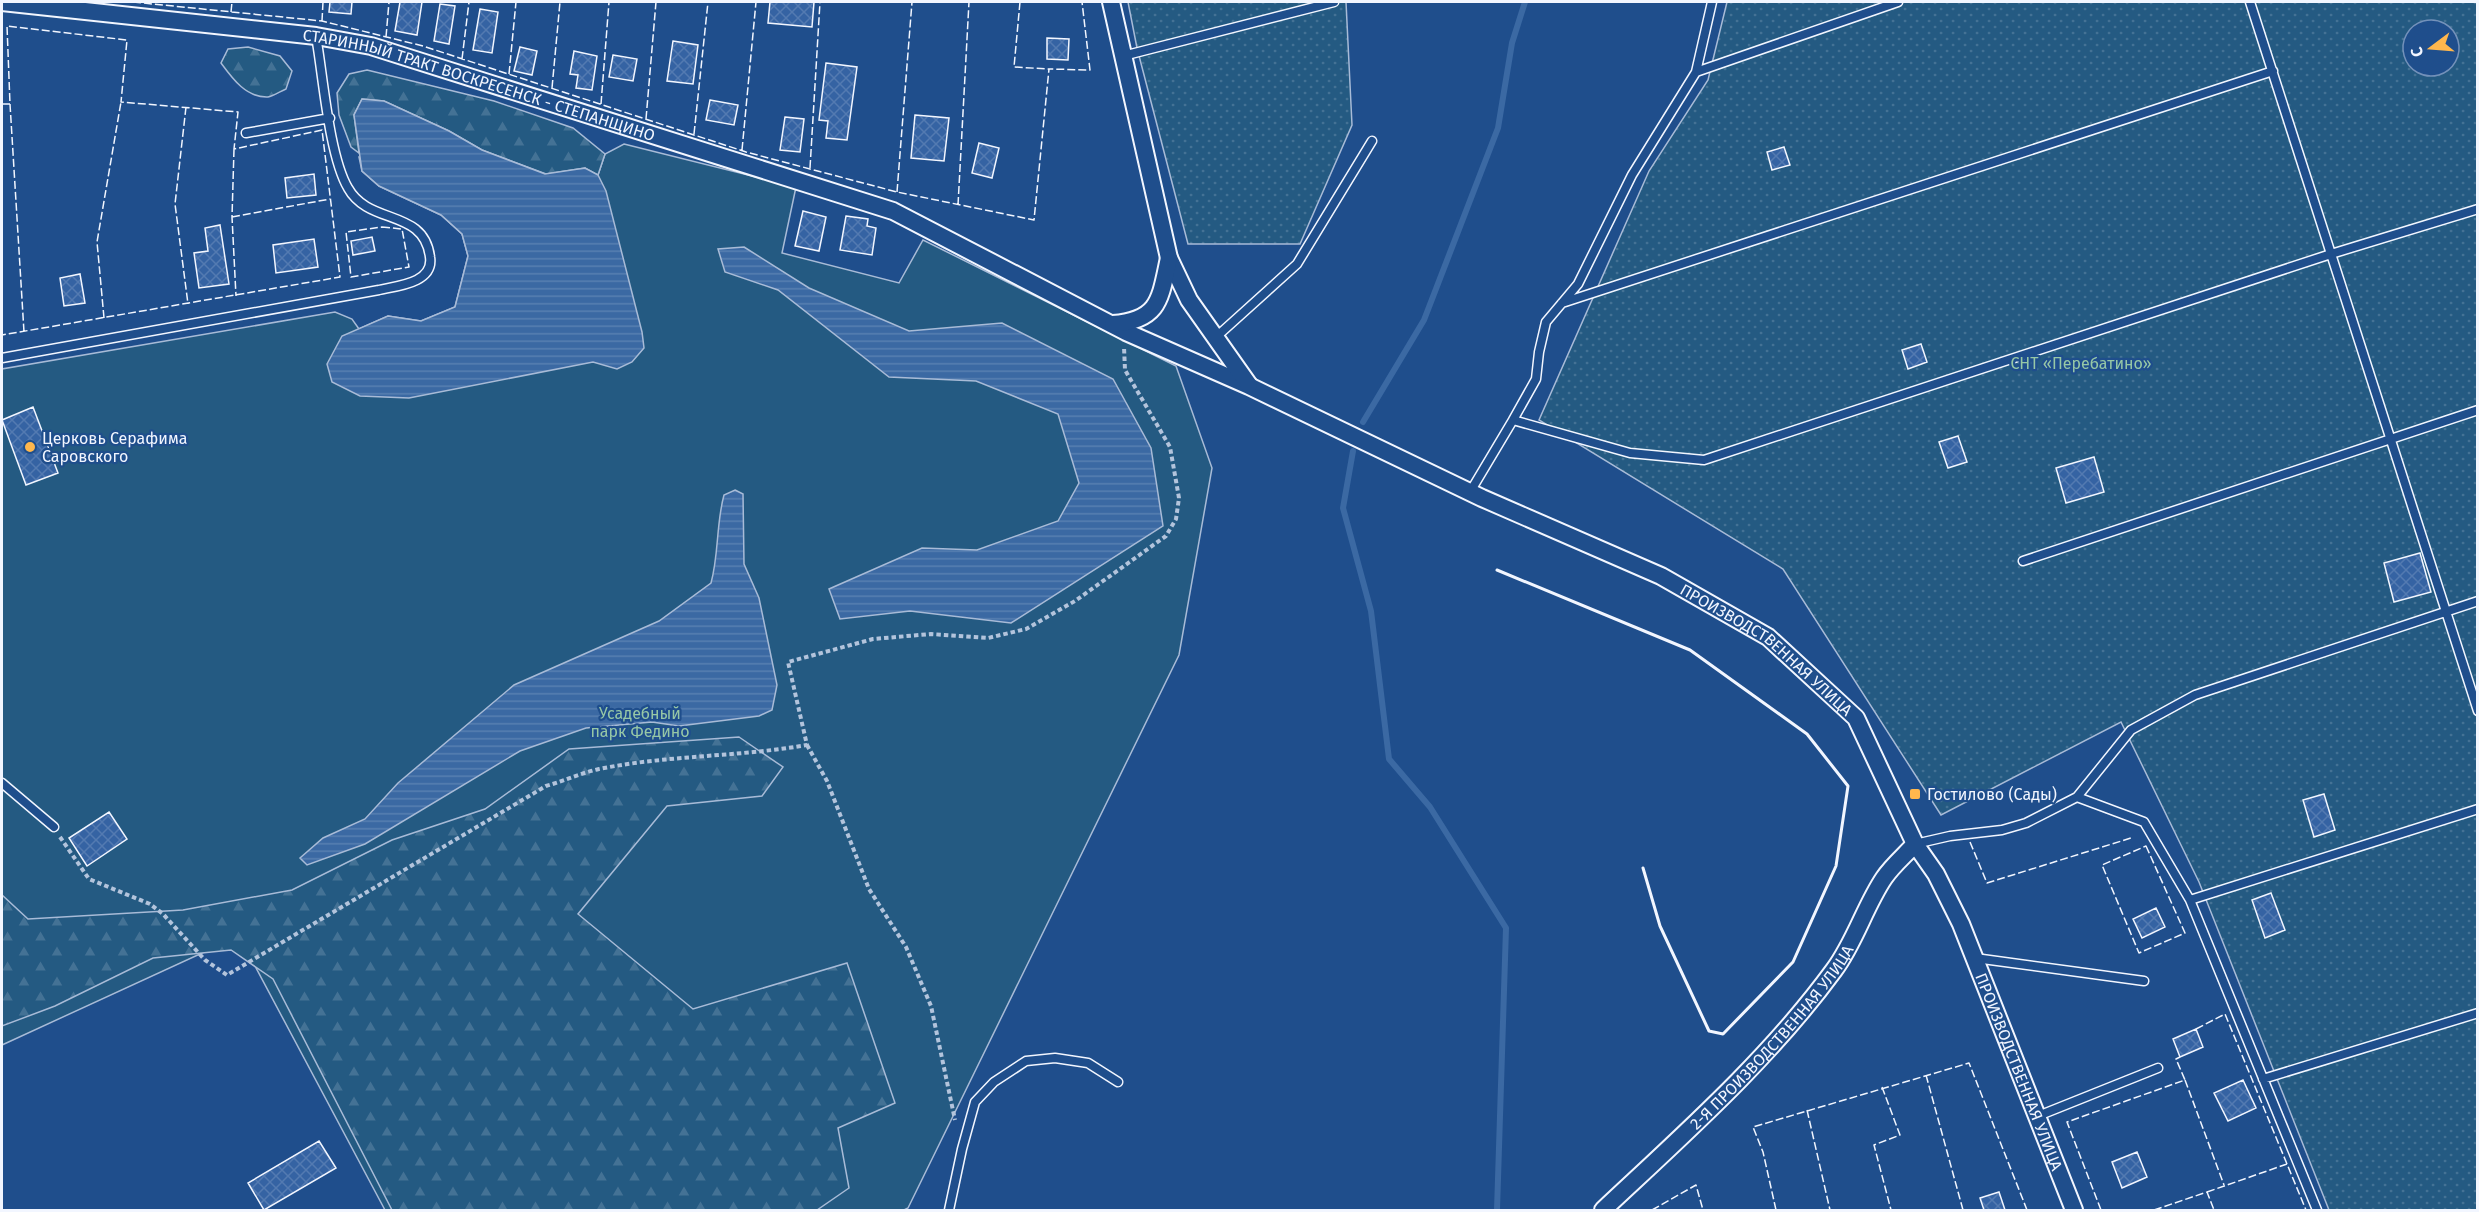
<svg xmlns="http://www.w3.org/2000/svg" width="2479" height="1212" font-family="'Fira Sans',sans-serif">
<defs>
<pattern id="forest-firs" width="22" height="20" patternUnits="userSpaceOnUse" patternTransform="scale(1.5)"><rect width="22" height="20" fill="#245a82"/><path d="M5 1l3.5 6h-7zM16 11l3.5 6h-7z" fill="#447295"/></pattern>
<pattern id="garden-dots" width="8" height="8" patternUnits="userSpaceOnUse" patternTransform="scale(1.5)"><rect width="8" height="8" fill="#245a82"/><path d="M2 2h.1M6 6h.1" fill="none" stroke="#447295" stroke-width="1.8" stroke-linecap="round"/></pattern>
<pattern id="water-rules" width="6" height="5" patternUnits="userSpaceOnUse" patternTransform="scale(1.5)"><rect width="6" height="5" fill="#3b69a3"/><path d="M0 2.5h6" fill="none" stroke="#587fb1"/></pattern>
<pattern id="building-cross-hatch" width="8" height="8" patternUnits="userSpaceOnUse" patternTransform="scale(1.5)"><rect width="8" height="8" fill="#3563a3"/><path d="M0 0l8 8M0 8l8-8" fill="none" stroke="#537ab1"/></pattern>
</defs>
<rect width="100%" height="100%" fill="#1f4e8c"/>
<path fill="#245a82" stroke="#a8bbd7" stroke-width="1.5" d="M624 144 796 187 782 253 899 283 923 240 1176 366 1212 468 1179 655 908 1208 904 1210H385L239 936 2 1045V369L335 312 352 319 359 329 388 316 421 321 455 307 468 256 462 234 441 215 379 186 362 171 359 157 598 175 605 154Z"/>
<path fill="url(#forest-firs)" stroke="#a8bbd7" stroke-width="1.5" d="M248 47 280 56 292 71 286 89C281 91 273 96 268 97 246 98 232 78 221 63L228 49Z
M367 70 494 101 573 128 605 154 598 175 585 168 546 174 482 150 449 131 384 101 362 99 354 115 359 153 351 147 339 115 337 93 349 74Z
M739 737 783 767 762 796 667 806 578 914 693 1009 847 963 895 1103 838 1128 849 1188 817 1210H392L273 979 231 950 153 958 55 1006 2 1026V895L28 919 183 910 292 890 392 840 485 809 569 749Z"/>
<path fill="url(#garden-dots)" stroke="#a8bbd7" stroke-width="1.5" fill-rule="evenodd" d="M1128 2H1346L1352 125 1300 244H1188L1137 48Z
M1727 2H2477V1210H2329L2199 882 2121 722 1941 815 1783 569 1539 420 1649 171 1708 80ZM2413 30H2449V66H2413Z"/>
<path fill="url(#water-rules)" stroke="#a8bbd7" stroke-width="1.5" d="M362 99 384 101 449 131 482 150 545 174 585 168 598 175 606 191 642 332 644 348 632 362 617 369 593 362 409 398 360 396 332 382 327 364 342 336 388 316 421 321 455 307 468 256 462 234 441 215 379 186 362 171 354 115Z
M744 247 809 288 909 331 1002 323 1113 379 1151 448 1163 526 1011 623 910 611 840 619 829 589 922 548 977 550 1058 521 1079 483 1058 414 976 381 889 377 778 290 725 272 718 249Z
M735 490 743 494 744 564 759 598 777 685 772 710 759 716 679 726 652 722 586 728 520 751 365 844 307 865 300 858 323 838 365 819 398 783 514 685 659 621 711 583C719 554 716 524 724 495Z"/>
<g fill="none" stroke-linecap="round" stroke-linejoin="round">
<path stroke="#3b69a3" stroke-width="6" d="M1363 422 1424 320 1498 128 1512 43 1525 2
M1353 451 1343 508 1371 611 1389 759 1430 807 1506 928 1497 1210"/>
</g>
<path fill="url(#building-cross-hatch)" stroke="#f2f6ff" stroke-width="1.5" d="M330 2H352L351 14 329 12Z
M400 2H422L417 35 395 31Z
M770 2H814L812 27 768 23Z
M440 4 455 6 449 44 434 41Z
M480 9 498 12 492 53 473 50Z
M1047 38 1069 39 1068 60 1047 59Z
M673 41 698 45 693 84 667 81Z
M520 47 537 51 532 75 514 71Z
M574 51 597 56 592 90 576 88 578 75 570 74Z
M613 55 637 59 633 81 609 77Z
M826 63 857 67 847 140 826 138 828 121 819 120Z
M710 100 738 105 734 125 706 120Z
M915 115 949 118 944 161 911 158Z
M785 117 804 119 800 152 780 150Z
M979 143 999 148 992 178 972 173Z
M1784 147 1790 165 1772 170 1767 152Z
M314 174 316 195 287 198 285 178Z
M803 211 826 217 819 251 795 246Z
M846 216 868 219 867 226 876 228 872 255 840 250Z
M220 225 229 284 199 288 194 253 208 251 205 228Z
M372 237 375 251 353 255 351 241Z
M314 239 318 267 276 273 273 245Z
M80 274 85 303 64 306 60 278Z
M1921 344 1927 362 1908 369 1902 350Z
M33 407 58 473 26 485 2 420Z
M1958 436 1967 462 1948 468 1939 442Z
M2094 457 2104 492 2066 503 2056 468Z
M2420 553 2431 592 2394 602 2384 563Z
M2324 794 2335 830 2314 837 2303 800Z
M109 812 127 839 87 866 69 838Z
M2271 893 2285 930 2265 938 2252 900Z
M2156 908 2165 927 2142 938 2133 919Z
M2196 1029 2203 1047 2180 1057 2173 1039Z
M2243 1080 2256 1108 2228 1121 2214 1093Z
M319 1141 336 1168 264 1210 248 1183Z
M2137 1152 2147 1177 2122 1188 2112 1162Z
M1999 1192 2005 1210H1984L1980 1198Z"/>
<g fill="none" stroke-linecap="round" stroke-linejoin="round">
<defs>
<path id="service" d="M2250 2 2478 711
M1123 56 1334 2
M1696 72 1712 2
M246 133 330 118
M1562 303 2273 71
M1215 338 1297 264 1372 141
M2 358 379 290C397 286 434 283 430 257 424 208 369 226 348 188 329 156 323 75 316 36
M1513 420 1536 379 1539 352 1546 322 1578 284 1632 175 1696 72 1898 2
M1470 492 1513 420 1630 453 1704 460 2331 254 2478 209
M2023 561 2478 410
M2 783 54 827
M2077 797 2144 822 2190 900 2317 1210
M1915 844 1950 836 2002 830 2026 823 2077 797 2131 730 2195 695 2478 601
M2190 900 2478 809
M1975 958 2144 981
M2263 1079 2478 1013
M2038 1116 2158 1068
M949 1210 962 1149 975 1102 994 1082 1026 1061 1055 1058 1088 1063 1118 1082"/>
<g id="minor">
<path id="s1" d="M2 2 316 36 371 46 893 211 1126 332 1249 386 1482 498 1661 576 1768 637 1856 718 1915 844 1936 874 1961 924 2074 1210"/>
<path d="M1111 2 1169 258 1189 300 1249 385"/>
<path d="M1113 324C1160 320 1160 299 1169 258"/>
<path id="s2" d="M1603 1210C1683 1135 1769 1059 1834 970 1855 942 1865 906 1884 878 1892 866 1905 855 1915 844"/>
</g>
</defs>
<use href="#service" stroke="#f2f6ff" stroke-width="11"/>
<use href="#minor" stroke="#f2f6ff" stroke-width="20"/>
<path stroke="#b3c4dc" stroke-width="4" stroke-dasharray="4.5 3" stroke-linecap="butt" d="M807 745 827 781 869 889 906 947 931 1006 955 1120
M60 837 89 879 150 904 163 914 205 960 227 975 546 786C564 781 581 773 599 769 668 755 738 757 807 745L788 662 873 639 931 634 988 638 1026 629 1075 601 1166 536 1176 519 1179 498 1170 447 1125 370 1124 347"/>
<use href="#service" stroke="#1f4e8c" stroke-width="8"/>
<use href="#minor" stroke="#1f4e8c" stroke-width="16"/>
<path stroke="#f2f6ff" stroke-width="1.5" stroke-dasharray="8 3" stroke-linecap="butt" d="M133 2 322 21 423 46 746 152 897 192 1034 220 1049 69 1090 70 1082 2
M1020 2 1014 67 1049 69
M231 12 232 2
M322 21 323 2
M386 37 389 2
M462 59 469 2
M509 74 516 2
M552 88 560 2
M2 104H10L7 26 127 40 121 102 238 112 234 149 322 130 340 277 2 335
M10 104 24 332
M601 104 609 2
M186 107 175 204 188 304
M646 119 656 2
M694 134 708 2
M234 149 232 217 236 296
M742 150 756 2
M810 168 820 2
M897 192 912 2
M958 205 969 2
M232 217 330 199
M382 227 402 229 409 267 351 277 346 232Z
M104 318 97 242 121 102
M1970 842 1987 883 2131 838
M2146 846 2185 933 2139 953 2102 865Z
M2196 1029 2225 1014 2306 1210
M1926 1075 1963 1210
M2185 1080 2224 1185
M1882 1087 1900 1135 1874 1145 1891 1210
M1807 1110 1830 1210
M2207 1192 2287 1164
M1652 1210 1696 1185 1703 1210
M1776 1210 1763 1152 1753 1127 1969 1063 2027 1210
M2101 1210 2067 1122 2185 1080 2176 1059 2180 1057
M2154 1210 2207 1192 2214 1210"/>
<path stroke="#f2f6ff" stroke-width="3" d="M1497 570 1690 650 1807 734 1848 786 1836 866 1793 962 1723 1034 1709 1031 1660 926 1643 868"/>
</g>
<g fill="#ffb74d" stroke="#1f4e8c" stroke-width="2">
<circle cx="30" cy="447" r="6"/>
<rect x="1909" y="788" width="12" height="12" rx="3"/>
</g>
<g text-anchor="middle" stroke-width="4.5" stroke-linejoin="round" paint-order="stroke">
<g font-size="16" fill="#f2f6ff" stroke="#1f4e8c">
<text dy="6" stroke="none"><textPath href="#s1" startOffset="486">СТАРИННЫЙ ТРАКТ ВОСКРЕСЕНСК - СТЕПАНЩИНО</textPath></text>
<text dy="6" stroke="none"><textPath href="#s1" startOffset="1899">ПРОИЗВОДСТВЕННАЯ УЛИЦА</textPath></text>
<text dy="6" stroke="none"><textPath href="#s2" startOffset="242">2-Я ПРОИЗВОДСТВЕННАЯ УЛИЦА</textPath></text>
<text dy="6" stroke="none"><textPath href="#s1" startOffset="2403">ПРОИЗВОДСТВЕННАЯ УЛИЦА</textPath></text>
</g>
<g font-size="16" fill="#97c8a6" stroke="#1f4e8c">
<text x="2081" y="369">СНТ «Перебатино»</text>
<text x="640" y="719">Усадебный<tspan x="640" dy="18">парк Федино</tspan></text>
</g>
<g font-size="16" fill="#f2f6ff" stroke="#1f4e8c" text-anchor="start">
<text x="42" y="444">Церковь Серафима<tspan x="42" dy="18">Саровского</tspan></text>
<text x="1927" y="800">Гостилово (Сады)</text>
</g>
</g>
<rect width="2479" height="1212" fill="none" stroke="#f2f6ff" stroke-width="6"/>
<g transform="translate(2431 48) rotate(254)"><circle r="28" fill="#1f4e8c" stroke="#7391ba" stroke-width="1.5"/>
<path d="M0-4.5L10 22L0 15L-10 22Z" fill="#ffb74d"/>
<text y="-9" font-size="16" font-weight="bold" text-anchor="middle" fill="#f2f6ff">С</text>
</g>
</svg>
